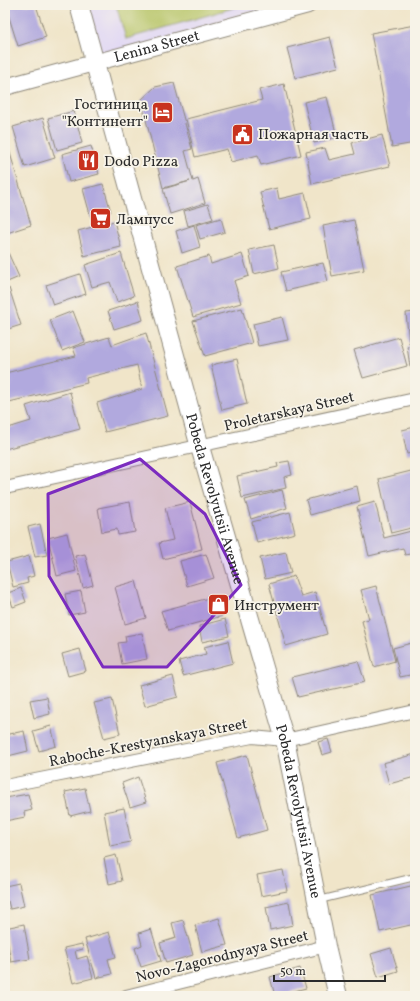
<svg xmlns="http://www.w3.org/2000/svg" width="420" height="1001" font-family="Vollkorn,serif">
<rect width="100%" height="100%" fill="#f7f3e8"/>
<filter id="ink" filterUnits="userSpaceOnUse"><feTurbulence type="fractalNoise" baseFrequency=".025" numOctaves="2"/><feDisplacementMap in="SourceGraphic" scale="8" xChannelSelector="R" yChannelSelector="G"/><feConvolveMatrix kernelMatrix="1 2 1 2 8 2 1 2 1" color-interpolation-filters="sRGB"/></filter>
<filter id="wash" filterUnits="userSpaceOnUse"><feTurbulence type="fractalNoise" baseFrequency=".012" numOctaves="4" result="noise"/><feDisplacementMap in="SourceGraphic" scale="16" xChannelSelector="R" yChannelSelector="G"/><feGaussianBlur stdDeviation="0.9" result="paint"/><feColorMatrix in="noise" values="0 0 0 0 0 0 0 0 0 0 0 0 0 0 0 0 0 1.4 0 .05"/><feComposite in="paint" operator="in"/></filter>
<g filter="url(#wash)">
<rect width="100%" height="100%" fill="#f0e5c9"/>
<path fill="#dfd5f5" d="M79 5H308L94 63Z"/>
<path fill="#b7c567" stroke="#717849" d="M116 5H243L126 39Z"/>
<g id="blocks">
<path fill="#b1a9de" d="M5 5H36L46 37 18 46 8 14H5Z
M415 25V143L392 147 371 33Z
M330 37 338 67 295 78 287 48Z
M174 83 192 149 185 151 193 181 198 179 205 203 170 214 163 189 190 181 163 188 141 100 155 87Z
M284 84 301 155 261 165 258 155 231 162 227 149 195 157 186 119 262 100 259 90Z
M327 97 337 137 314 143 304 102Z
M74 111 82 143 57 150 48 118Z
M43 118 55 158 25 167 13 127Z
M382 135 390 166 312 184 306 152 325 148 329 160 355 154 352 143Z
M5 136 31 225 7 233 5 227Z
M91 146 99 174 69 182 62 154Z
M103 184 111 212 91 218 83 189Z
M277 188 279 199 305 193 311 219 269 229 260 192Z
M208 204 213 219 188 226 184 211Z
M221 218 225 232 200 239 196 225Z
M354 220 364 270 332 276 323 226Z
M114 221 121 247 84 256 78 231Z
M194 225 200 247 182 253 176 231Z
M274 245 279 268 254 274 249 250Z
M5 246 19 277 5 283Z
M121 253 134 296 117 302 110 282 92 287 85 265Z
M242 254 249 276 234 281 241 303 193 317 177 266 209 256 211 264Z
M323 263 328 281 286 291 281 272Z
M80 274 86 294 53 305 46 285Z
M9 288 21 325 5 330V289Z
M138 301 143 320 114 329 108 311Z
M242 308 252 343 205 356 193 321Z
M73 311 85 342 62 351 50 320Z
M415 312V342L409 343 406 313Z
M282 317 288 340 258 346 253 324Z
M146 333 168 416 105 432 97 403 142 389 137 365 86 378 87 383 5 403V373L76 356 73 348 109 337 112 345Z
M399 337 407 366 363 378 354 350Z
M415 345V366L410 367 407 346Z
M237 359 247 404 222 410 211 365Z
M70 392 80 429 5 449V429L31 421 26 406Z
M415 427V452L407 454 402 430Z
M289 461 292 475 284 477 286 488 242 498 237 476 278 467 277 463Z
M415 470V527L391 533 379 479Z
M357 486 360 501 310 515 306 500Z
M282 490 287 508 251 519 245 500Z
M130 502 135 532 118 535 117 529 102 532 98 508Z
M190 502 202 549 163 559 159 543 173 540 165 508Z
M375 502 384 538 415 530V553L405 555 403 548 369 556 357 507Z
M290 512 295 533 257 543 252 522Z
M40 524 47 555 35 557 28 527Z
M67 533 76 571 57 576 48 538Z
M286 552 291 573 265 579 260 558Z
M85 554 93 585 83 588 75 556Z
M206 554 214 578 187 586 180 561Z
M29 556 34 576 27 578 28 583 13 587 7 562Z
M294 576 301 596 315 592 327 634 286 646 269 584Z
M136 581 146 618 125 624 115 587Z
M376 586 395 661 374 667 362 621 369 619 361 590Z
M21 588 26 602 13 607 8 593Z
M81 591 85 612 69 615 65 594Z
M216 596 222 616 168 631 161 611Z
M225 619 229 636 202 642 199 626Z
M142 633 147 659 122 664 118 643 126 642 125 636Z
M228 641 233 663 183 676 179 661 206 654 204 647Z
M415 642V674L400 677 393 648Z
M80 649 86 671 68 676 62 654Z
M358 661 365 682 298 697 292 677Z
M173 676 178 697 145 706 139 685Z
M47 697 50 714 34 718 30 700Z
M112 699 120 734 104 738 94 703Z
M51 726 56 746 39 751 33 731Z
M24 731 28 751 8 756 5 735Z
M328 739 332 752 322 755 318 742Z
M415 754V777L389 784 383 763Z
M247 755 267 830 238 838 217 763Z
M138 777 146 802 130 807 122 783Z
M85 788 90 811 70 816 65 792Z
M28 794 32 810 24 812 25 817 5 821V798Z
M124 808 131 842 110 846 104 812Z
M116 855 122 881 109 884 104 858Z
M283 870 287 891 261 896 257 875Z
M19 883 24 906 10 909 8 901H5V886Z
M415 885V924L380 932 372 895Z
M289 902 293 925 270 930 266 907Z
M219 918 227 945 202 952 195 925Z
M183 920 193 955 166 963 160 943 176 938 172 923Z
M24 924 30 959 11 962 5 928Z
M151 929 161 961 141 967 135 948 142 945 139 933Z
M109 932 116 957 108 959 112 974 96 978 85 939Z
M82 944 83 949 75 951 77 959 87 956 93 978 73 983 64 948Z
M391 948 398 971 378 977 371 954Z
M300 968 306 988 275 996 270 977Z"/>
</g>
</g>
<g filter="url(#ink)">
<use href="#blocks" fill-opacity="0" stroke="#8e887a" stroke-width="1"/>
<g fill="none" stroke-linecap="round" stroke-linejoin="round">
<defs>
<path id="lane" d="M319 900 415 877"/>
<path id="street" d="M5 488 415 399
M5 786 252 737 285 740 415 711
M126 996 326 946"/>
<g id="secondary">
<path id="s1" d="M5 87 308 5"/>
</g>
<g id="primary">
<path id="s2" d="M79 5 200 447 285 740 326 946 338 996"/>
</g>
</defs>
<use href="#lane" stroke="#8e887a" stroke-width="8"/>
<use href="#street" stroke="#8e887a" stroke-width="14"/>
<use href="#secondary" stroke="#8e887a" stroke-width="18"/>
<use href="#primary" stroke="#8e887a" stroke-width="20"/>
<use href="#lane" stroke="#fff" stroke-width="6"/>
<use href="#street" stroke="#fff" stroke-width="12"/>
<use href="#secondary" stroke="#fff" stroke-width="16"/>
<use href="#primary" stroke="#fff" stroke-width="18"/>
</g>
</g>
<path fill="#7b2cbf" fill-opacity="0.2" stroke="#7b2cbf" stroke-width="3" stroke-linejoin="round" d="M140 459 205 514 241 585 167 667H103L49 576 48 494Z"/>
<defs>
<symbol id="hotel-square" viewBox="-11 -11 22 22"><rect x="-9" y="-9" width="18" height="18" rx="4" fill="#c8321e" stroke="#f7f3e8"/><path d="M-6-4.5h1.5V1H6V5H4.5V3h-9V5H-6ZM-4 0a1.8 1.8 0 1 1 3.6 0ZM.5 0V-2.5h3Q6-2.5 6 0Z" fill="#fff"/></symbol>
<symbol id="civic-square" viewBox="-11 -11 22 22"><rect x="-9" y="-9" width="18" height="18" rx="4" fill="#c8321e" stroke="#f7f3e8"/><path d="M-.6-6.5H3V-4.5H.6V-3L4-1V1h2V6H-6V1h2V-1L-.6-3ZM-1.2 2.5V6h2.4V2.5Z" fill="#fff"/></symbol>
<symbol id="restaurant-square" viewBox="-11 -11 22 22"><rect x="-9" y="-9" width="18" height="18" rx="4" fill="#c8321e" stroke="#f7f3e8"/><path d="M-5-6h1v4h1v-4h1v4h1v-4h1v5L-1.5 .5V6h-2V.5L-5-1ZM5-6V6H3V1.5H1.5Q1.5-4 5-6Z" fill="#fff"/></symbol>
<symbol id="supermarket-square" viewBox="-11 -11 22 22"><rect x="-9" y="-9" width="18" height="18" rx="4" fill="#c8321e" stroke="#f7f3e8"/><path d="M-6-5.5h2.5l.6 2H6L4.5 2H-2.5L-4.4-4H-6ZM-1.5 3.2a1.3 1.3 0 1 0 .1 0ZM3 3.2a1.3 1.3 0 1 0 .1 0Z" fill="#fff"/></symbol>
<symbol id="shop-square" viewBox="-11 -11 22 22"><rect x="-9" y="-9" width="18" height="18" rx="4" fill="#c8321e" stroke="#f7f3e8"/><path d="M-5-2.5h2.3a2.7 3.5 0 0 1 5.4 0H5L5.5 6h-11ZM-1.5-2.5h3a1.5 2.3 0 0 0-3 0Z" fill="#fff"/></symbol>
</defs>
<g fill-rule="evenodd">
<use href="#hotel-square" x="150" y="100" width="25" height="25"/>
<use href="#civic-square" x="230" y="122" width="25" height="25"/>
<use href="#restaurant-square" x="76" y="148" width="25" height="25"/>
<use href="#supermarket-square" x="88" y="206" width="25" height="25"/>
<use href="#shop-square" x="206" y="592" width="25" height="25"/>
</g>
<g text-anchor="middle" stroke-width="3.5" stroke-linejoin="round" paint-order="stroke">
<g font-size="15" fill="#2b2b2b" stroke="#f7f3e8">
<text dy="5" stroke="none"><textPath href="#s1" startOffset="157">Lenina Street</textPath></text>
<text transform="translate(289 411) rotate(-13)" y="5">Proletarskaya Street</text>
<text dy="5" stroke="none"><textPath href="#s2" startOffset="512">Pobeda Revolyutsii Avenue</textPath></text>
<text transform="translate(148 742) rotate(-11)" y="5">Raboche-Krestyanskaya Street</text>
<text dy="5" stroke="none"><textPath href="#s2" startOffset="836">Pobeda Revolyutsii Avenue</textPath></text>
<text transform="translate(222 956) rotate(-14)" y="5">Novo-Zagorodnyaya Street</text>
</g>
<g font-size="15" fill="#2b2b2b" stroke="#f7f3e8" text-anchor="start">
<text x="148" y="109" text-anchor="end">Гостиница<tspan x="148" dy="17">"Континент"</tspan></text>
<text x="258" y="139">Пожарная часть</text>
<text x="104" y="166">Dodo Pizza</text>
<text x="116" y="224">Лампусс</text>
<text x="234" y="610">Инструмент</text>
</g>
</g>
<rect width="420" height="1001" fill="none" stroke="#f7f3e8" stroke-width="20"/>
<path d="M274 975v6h111v-6" fill="none" stroke="#2b2b2b" stroke-width="2"/>
<text x="280" y="975" font-size="12" fill="#2b2b2b" stroke="#f7f3e8" stroke-width="3" paint-order="stroke">50 m</text>
</svg>
